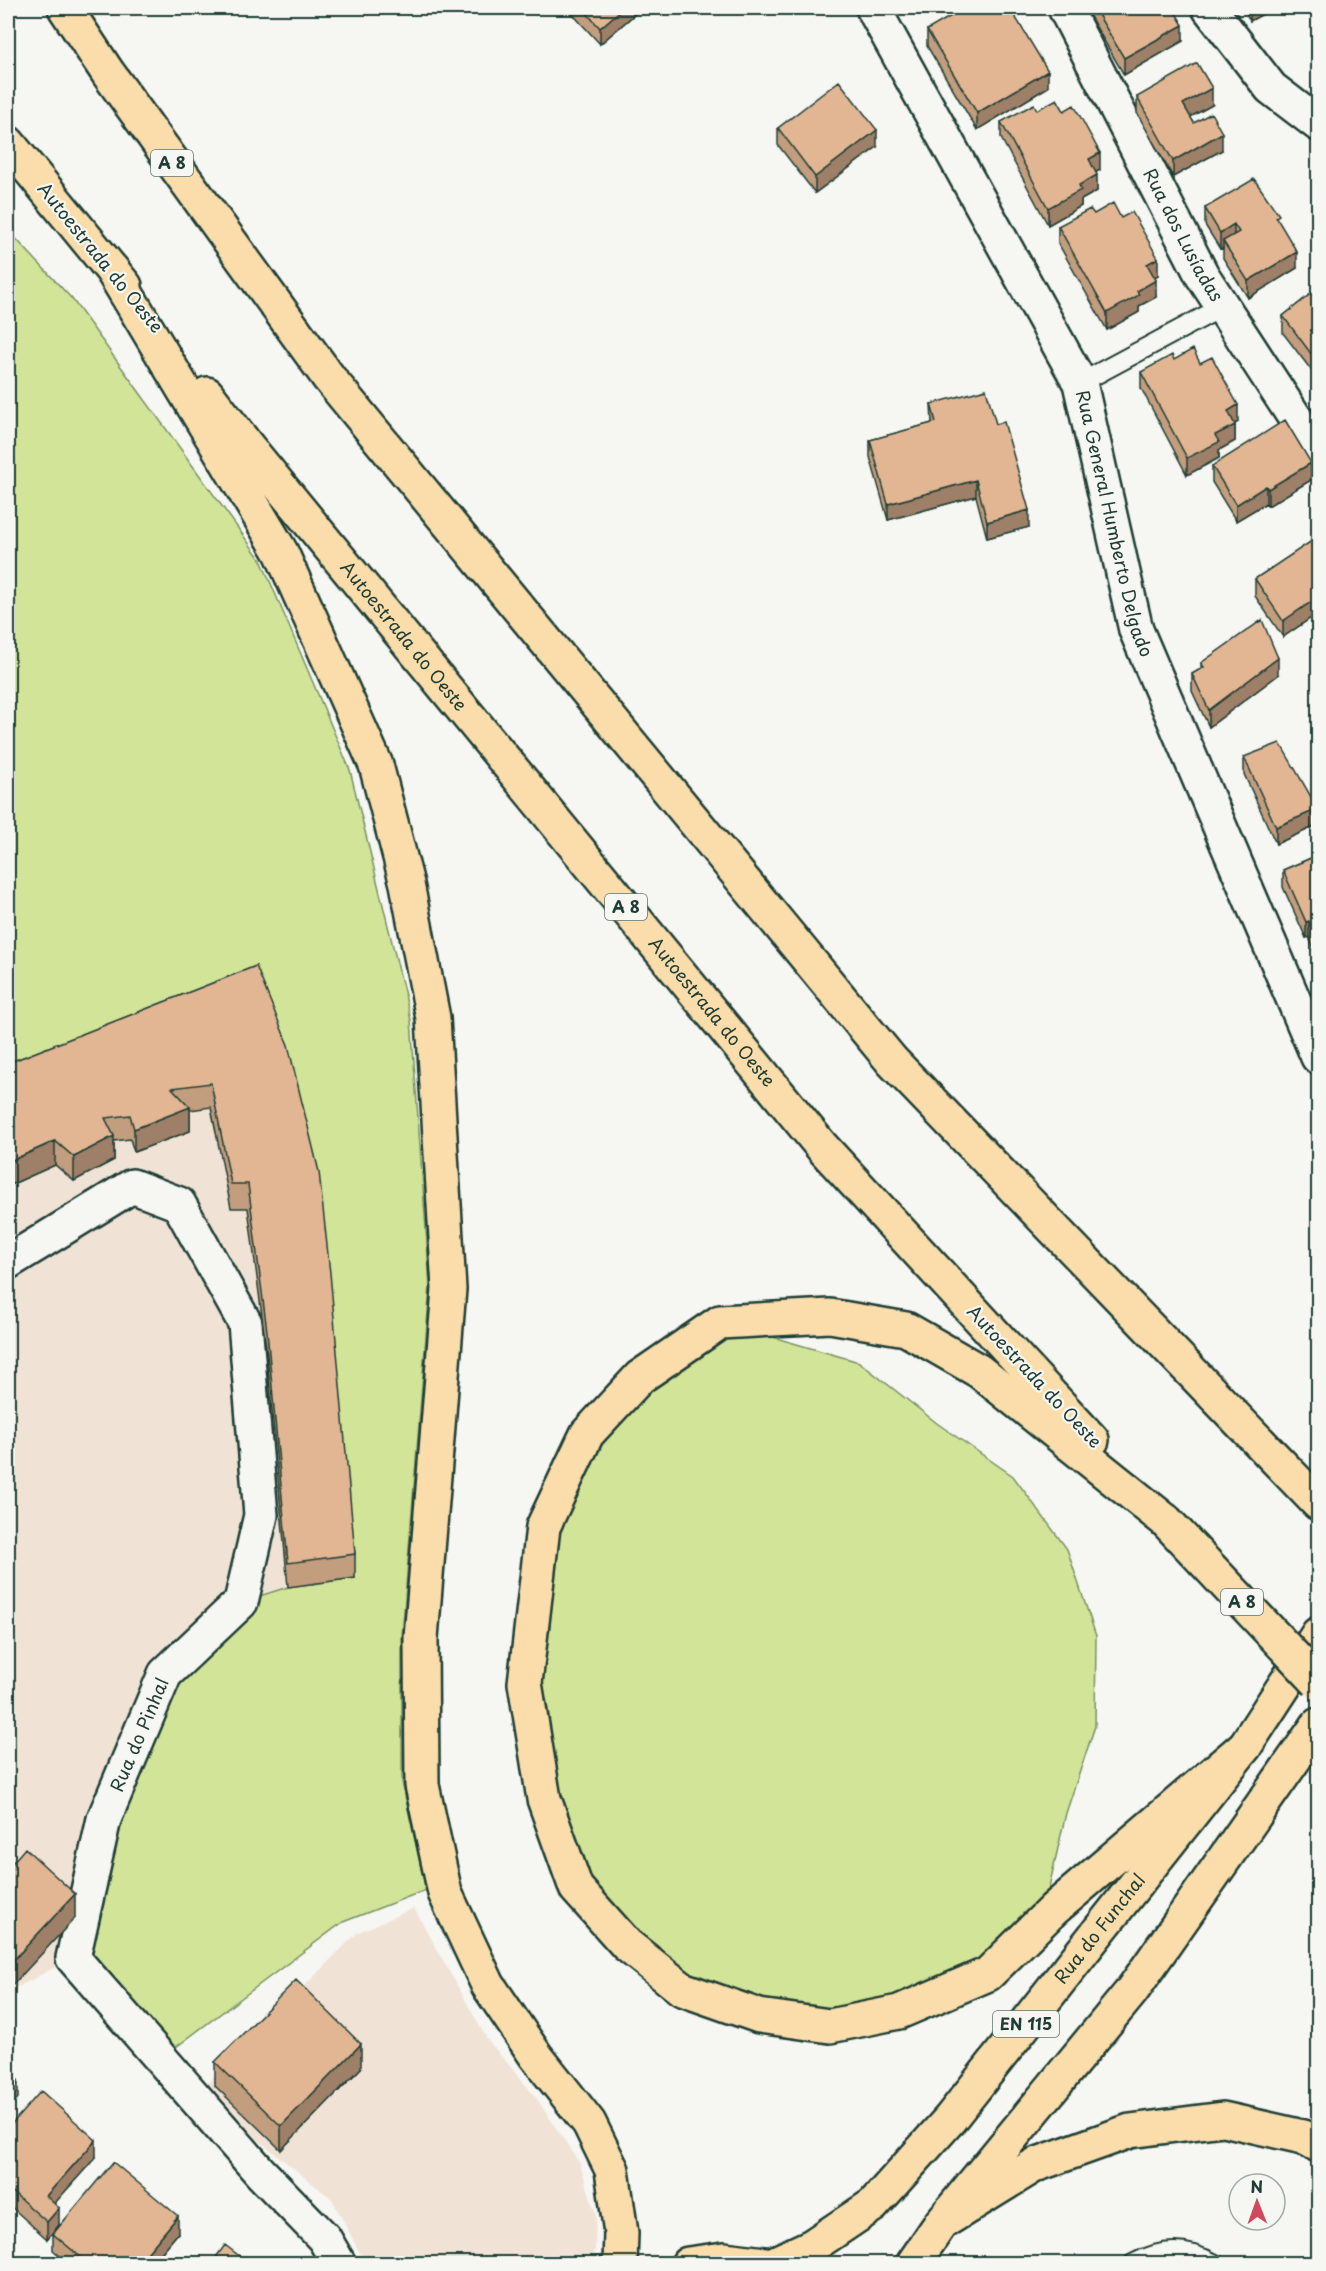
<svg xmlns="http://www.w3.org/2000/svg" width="1326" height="2271" font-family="'Playpen Sans',sans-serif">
<rect width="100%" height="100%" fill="#f6f6f2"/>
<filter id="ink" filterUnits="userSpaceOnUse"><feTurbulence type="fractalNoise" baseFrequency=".0167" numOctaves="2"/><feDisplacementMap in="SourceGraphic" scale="12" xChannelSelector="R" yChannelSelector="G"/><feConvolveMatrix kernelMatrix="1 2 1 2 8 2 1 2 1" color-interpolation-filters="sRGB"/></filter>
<g filter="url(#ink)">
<path fill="#f0e3d6" d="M256 990 355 1578 73 1958 8 1992V1087Z
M414 1908 487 2039 535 2096 580 2164 596 2215 595 2251 589 2263H365L332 2199 258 2140 206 2085 357 1933Z"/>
<path fill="#d2e498" stroke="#789066" stroke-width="1.5" d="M8 230 72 299 261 560 350 770 411 1020 430 1286 402 1636V1782L426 1890 343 1922 176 2047 73 1958 165 1674 241 1602 288 1587 355 1578 288 1069 8 1087Z
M720 1322 859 1362 938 1424 1013 1476 1067 1549 1096 1636 1095 1726 1066 1813 1041 1922 959 1987 844 2023 741 2010 627 1945 562 1848 539 1770 538 1574 572 1467Z"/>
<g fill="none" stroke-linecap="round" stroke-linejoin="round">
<defs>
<path id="service" d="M1080 383 1222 307
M1133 2264C1162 2248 1186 2248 1215 2264"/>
<g id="minor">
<path id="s1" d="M873 8 1080 383 1136 630 1318 1057"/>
<path id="s2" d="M1065 8 1202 275 1318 453"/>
<path d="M1209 8 1271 88 1318 124"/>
<path d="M8 1262 132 1186 179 1204 245 1323 261 1515 241 1602 165 1674 104 1819 73 1958 260 2172 324 2238 339 2264"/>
</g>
<g id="primary">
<path d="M688 2264 724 2259 765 2264"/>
<path id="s3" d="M773 2264 812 2246 873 2205 950 2119 1245 1746 1318 1634"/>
<path d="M913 2264 941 2223 1131 1992 1318 1725"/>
</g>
<g id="motorway">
<path d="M65 8 108 73 329 378 892 1061 1318 1503"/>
<path d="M8 143 125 286"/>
<path d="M112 270 281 552 376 765 407 884 433 1018 449 1289 421 1638 422 1785 445 1893 488 1985 536 2056 589 2123 612 2170 621 2233 620 2264"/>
<path id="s4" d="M207 394 247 446 822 1147 1092 1440"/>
<path d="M1166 1521 979 1371 906 1329 830 1316 720 1322 640 1377 587 1434 543 1527 525 1683 544 1799 576 1888 627 1945 682 1989 759 2016 830 2026 899 2012 988 1974 1054 1909 1245 1746"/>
<path d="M941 2223 1035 2165 1130 2131 1223 2119 1303 2137 1318 2145"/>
</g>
</defs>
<use href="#service" stroke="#1f3d34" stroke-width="22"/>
<use href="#minor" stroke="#1f3d34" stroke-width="38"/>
<use href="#primary" stroke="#1f3d34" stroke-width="38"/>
<use href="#motorway" stroke="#1f3d34" stroke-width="38"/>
<use href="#service" stroke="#f6f6f2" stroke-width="18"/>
<use href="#minor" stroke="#f6f6f2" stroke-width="33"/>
<use href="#primary" stroke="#faddab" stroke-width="33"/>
<use href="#motorway" stroke="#faddab" stroke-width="33"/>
<defs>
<path id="motorway-bridge" d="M1166 1521 1318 1682"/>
</defs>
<use href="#motorway-bridge" stroke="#1f3d34" stroke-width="38" stroke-linecap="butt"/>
<use href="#motorway-bridge" stroke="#faddab" stroke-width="33"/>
</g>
<path fill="#c29d7e" stroke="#1f3d34" stroke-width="1.5" d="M567 8H642L600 44Z
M1085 8H1173L1183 41 1124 75Z
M1243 8H1274L1250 21Z
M927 30 1048 87 977 130 927 46Z
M1137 97 1212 105 1190 117 1194 123 1222 150 1173 177 1137 113Z
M1037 110 1064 111 1100 170 1096 172 1097 191 1081 200V206L1048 225 1001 138V122Z
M778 128 877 147 815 193 778 145Z
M1205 208 1279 223 1297 268 1248 298 1223 258V248L1220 249 1205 225Z
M1094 214 1121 218 1158 275 1154 277 1156 297 1139 306V312L1107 330 1058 243V226Z
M1318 288V379L1283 333V316Z
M1174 360 1200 363 1238 422 1235 424V441L1219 450V458L1187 475 1141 388V372Z
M931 404 996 424 1029 527 987 538 976 496 888 520 870 457V440L932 423Z
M1212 466 1311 480 1268 506 1266 503 1236 521 1212 482Z
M1318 537V613L1283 637 1255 596V579Z
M1201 663 1278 675 1209 727 1192 691V674L1201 669Z
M1244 757 1318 825 1276 844 1244 774Z
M1318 855V960L1309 937 1306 938 1283 887V870Z
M256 966 355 1554V1578L288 1587 267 1355 248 1208H231L211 1107 190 1110V1131L134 1152 130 1139 114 1141V1160L74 1181 55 1165 8 1186V1063Z
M215 2062 361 2068 281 2150 215 2086Z
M8 2128 96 2157 54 2203 59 2225 47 2239 8 2204Z
M178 2233 152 2264H69L53 2250V2234Z"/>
<path fill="#9e7f67" stroke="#1f3d34" stroke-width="1.5" d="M623 8H642L600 44V28Z
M1250 8H1274L1250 21Z
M1183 25V41L1124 75V58Z
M1048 71V87L977 130V113Z
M1212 88V105L1183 121V104Z
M877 130V147L815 193V177Z
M1222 133V150L1173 177V161Z
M1100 153V170L1089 176V159Z
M1097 175V191L1081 200V206L1048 225V208L1079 185Z
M1234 224V241H1223V248L1220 249V233Z
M1297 252V268L1248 298V281Z
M1158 258V275L1147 281V264Z
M1156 280V297L1139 306V312L1107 330V313L1137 291Z
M1238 405V422L1228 428V411Z
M1235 425V441L1219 450V458L1187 475V458L1215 435Z
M1311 463V480L1268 506V489Z
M976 480V496L888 520V504Z
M1266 486V503L1236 521V505Z
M1029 510V527L987 538V522Z
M1318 597V613L1283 637V621Z
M1278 658V675L1209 727V710Z
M1318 809V825L1276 844V827Z
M1309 921V937L1306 938V922Z
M190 1107V1131L134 1152V1129Z
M114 1136V1160L74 1181V1157Z
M55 1141V1165L8 1186V1162Z
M75 1894V1918L8 1990V1966Z
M361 2044V2068L281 2150V2126Z
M18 2081V2098L8 2110V2094Z
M96 2140V2157L46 2213V2196Z
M59 2208V2225L47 2239V2222Z
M178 2216V2233L152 2264H138Z"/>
<path fill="#e2b693" stroke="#1f3d34" stroke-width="1.5" d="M582 8H623L600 28Z
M965 8H1010L1048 71 977 113 927 30Z
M1094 8H1173L1183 25 1124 58Z
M1197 63 1212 88 1183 104 1194 123 1211 113 1222 133 1173 161 1137 97Z
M839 81 877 130 815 177 778 128Z
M1057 99 1064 111 1074 105 1100 153 1089 159 1097 175 1079 185 1081 190 1048 208 1001 122 1034 104 1037 110Z
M1254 179 1279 215 1276 217 1297 252 1248 281 1223 241 1239 232 1234 224 1220 233 1205 208Z
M1113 203 1121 218 1132 212 1158 258 1147 264 1156 280 1137 291 1139 295 1107 313 1058 226 1090 209 1094 214Z
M1318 288V363L1283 316Z
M1193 349 1200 363 1212 357 1238 405 1228 411 1235 425 1215 435 1219 442 1187 458 1141 372 1172 355 1174 360Z
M986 389 996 424 1004 422 1029 510 987 522 976 480 888 504 870 440 936 422 931 404Z
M1285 420 1311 463 1268 489 1266 486 1236 505 1212 466Z
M1318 537V597L1283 621 1255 579Z
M1262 620 1278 658 1209 710 1192 674 1204 667 1201 663Z
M1280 743 1318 809 1276 827 1244 757Z
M1318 855V943L1309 921 1306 922 1283 870Z
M256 966 288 1045 319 1172 330 1273 355 1554 288 1563 267 1331 248 1184H231L211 1083 172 1088 190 1107 134 1129 130 1115 105 1118 114 1136 74 1157 55 1141 8 1162V1063Z
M25 1848 75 1894 8 1966V1868Z
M296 1980 361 2044 281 2126 215 2062Z
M8 2072 18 2081 8 2094Z
M41 2091 96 2140 46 2196 59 2208 47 2222 8 2188V2128Z
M113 2162 178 2216 138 2264H89L53 2234Z
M225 2245 250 2264H211Z"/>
</g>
<g text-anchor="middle" stroke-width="4.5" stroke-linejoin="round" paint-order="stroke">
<g fill="#f6f6f2" stroke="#60746d" stroke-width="1.5">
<rect x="151" y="150" width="42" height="26" rx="4.5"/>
<rect x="605" y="894" width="42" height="26" rx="4.5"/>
<rect x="1221" y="1589" width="42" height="26" rx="4.5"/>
<rect x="993" y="2011" width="66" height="26" rx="4.5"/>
</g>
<g font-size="16" font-weight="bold" fill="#1f3d34">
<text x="172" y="169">A 8</text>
<text x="626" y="913">A 8</text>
<text x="1242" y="1608">A 8</text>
<text x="1026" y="2030">EN 115</text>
</g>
<g font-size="18" fill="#1f3d34" stroke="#f6f6f2">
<text dy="6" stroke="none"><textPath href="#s2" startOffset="256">Rua dos Lusíadas</textPath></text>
<text transform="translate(100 258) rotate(51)" y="6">Autoestrada do Oeste</text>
<text dy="6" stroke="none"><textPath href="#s1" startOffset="573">Rua General Humberto Delgado</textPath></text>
<text dy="6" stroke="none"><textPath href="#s4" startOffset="312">Autoestrada do Oeste</textPath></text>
<text dy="6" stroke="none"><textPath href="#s4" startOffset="798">Autoestrada do Oeste</textPath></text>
<text transform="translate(1034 1377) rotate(47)" y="6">Autoestrada do Oeste</text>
<text transform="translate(140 1735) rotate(-67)" y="6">Rua do Pinhal</text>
<text dy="6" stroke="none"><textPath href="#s3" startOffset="474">Rua do Funchal</textPath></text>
</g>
</g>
<rect width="1326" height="2271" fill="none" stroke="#f6f6f2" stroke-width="30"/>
<rect x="15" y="15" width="1296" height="2241" fill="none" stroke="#1f3d34" stroke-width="2" filter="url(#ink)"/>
<g transform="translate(1257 2202) rotate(359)"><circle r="28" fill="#f6f6f2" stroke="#a0aca6" stroke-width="1.5"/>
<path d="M0-4.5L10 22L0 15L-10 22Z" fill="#d1495b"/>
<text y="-9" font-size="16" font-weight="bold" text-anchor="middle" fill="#1f3d34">N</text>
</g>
</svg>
